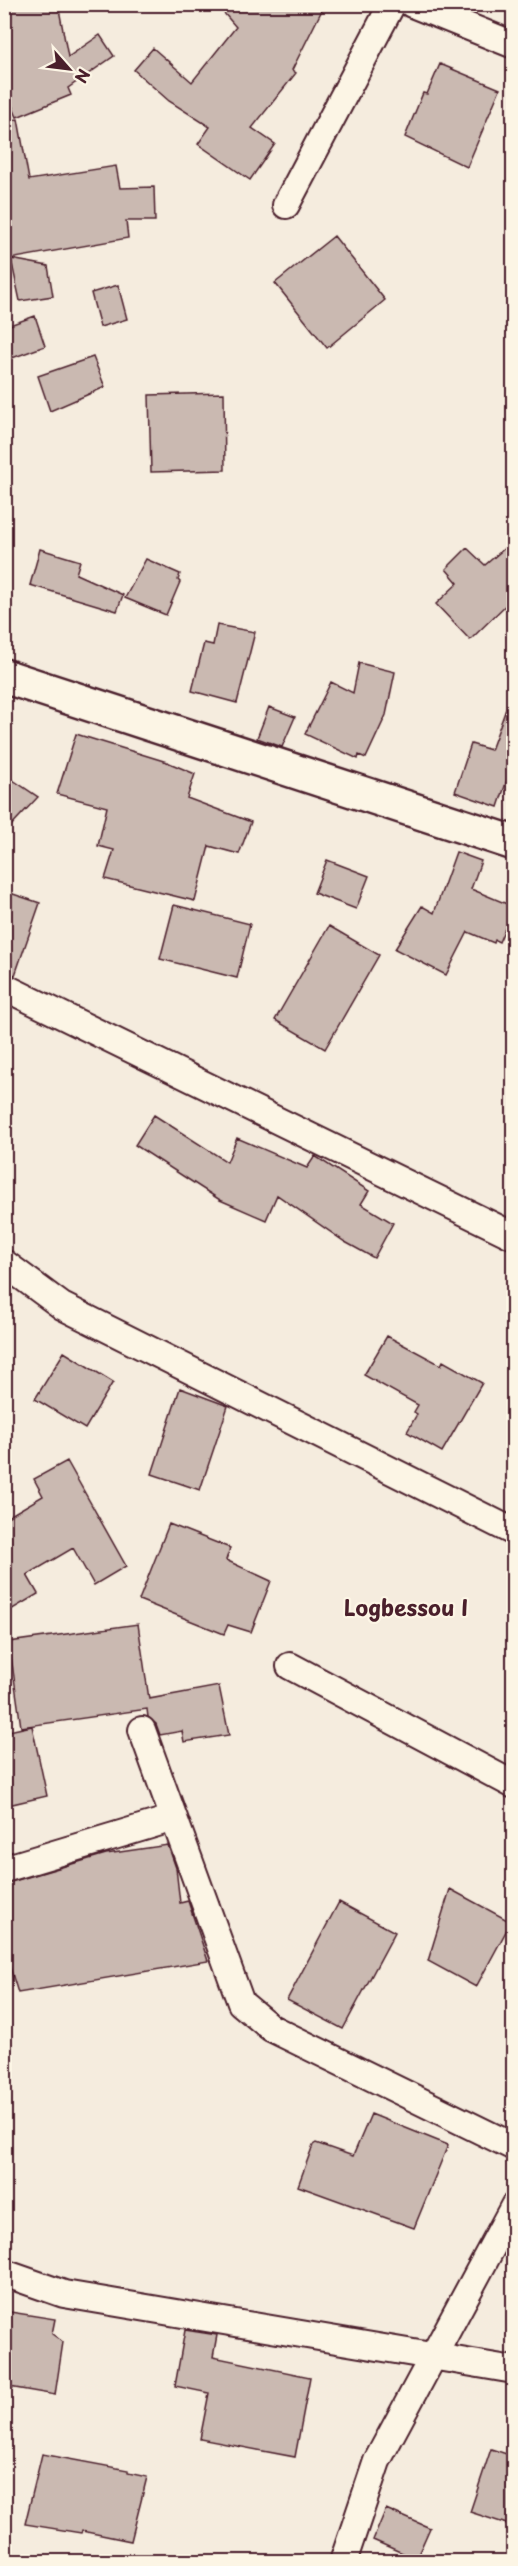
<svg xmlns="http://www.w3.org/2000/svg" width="518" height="2566" font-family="'Playpen Sans',sans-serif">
<rect width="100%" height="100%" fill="#f5ecde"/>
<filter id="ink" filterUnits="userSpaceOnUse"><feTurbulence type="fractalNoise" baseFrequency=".0167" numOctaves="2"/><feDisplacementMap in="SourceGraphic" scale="12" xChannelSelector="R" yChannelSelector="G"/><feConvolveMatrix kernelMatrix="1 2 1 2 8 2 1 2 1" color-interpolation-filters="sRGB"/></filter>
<g filter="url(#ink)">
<path fill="#cab9b1" stroke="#4a1f2b" stroke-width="1.5" d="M4 4H58L68 57 100 35 114 56 68 88 71 95 17 117 4 87Z
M216 4H325L292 70 296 73 252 128 275 144 250 180 198 144 210 127 169 101 134 70 153 48 192 82 236 27Z
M440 64 500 89 467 167 405 137 423 93 427 94Z
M18 119 29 180 116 166 120 188 154 187 155 221H126L128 238 10 259 4 225V121Z
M334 236 385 300 327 348 275 283Z
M11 259 48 266 53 296 20 301Z
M118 285 127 319 100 327 91 293Z
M35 316 45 346 4 361V327Z
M93 357 105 387 50 411 38 376Z
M224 393 225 470 151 472 149 395Z
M513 541V598L470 640 436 604 458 583 446 569 467 548 485 565Z
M40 549 80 561 76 574 123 595 117 611 30 585Z
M146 559 180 574 178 580 180 582 166 615 125 598Z
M217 625 255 632 237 703 192 691 204 643 213 645Z
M359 663 395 672 386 715 366 758 359 755 358 759 305 734 331 682 353 693Z
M510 698H513V762L498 807 455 792 471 744 491 750Z
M269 707 295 717 282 747 257 738Z
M76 734 167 762 195 774 187 798 251 822 239 854 209 846 195 901 105 879 114 850 98 846 107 807 57 794Z
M4 774 38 797 4 833Z
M456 852 481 861 471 889 512 906 513 910 499 942 495 940 494 943 468 932 446 975 395 949 422 906 434 913Z
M327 860 369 876 356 909 314 893Z
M4 891 40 903 15 975 4 972Z
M174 905 250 924 237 978 160 959Z
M329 926 379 955 325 1049 275 1020Z
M154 1115 227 1162 237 1138 307 1168 315 1156 369 1191 361 1204 393 1223 374 1258 345 1242 277 1195 266 1220 220 1200 135 1145Z
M387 1336 441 1365 443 1361 482 1383 442 1452 407 1432 417 1414 414 1412 418 1405 364 1375Z
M64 1352 113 1382 85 1429 35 1399Z
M180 1388 228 1406 200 1490 152 1474Z
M67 1461 126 1566 94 1585 73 1548 27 1575 38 1594 4 1614V1519L43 1496 34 1479Z
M169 1524 230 1548 226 1560 271 1581 251 1632 228 1625 224 1634 139 1600Z
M138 1624 149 1699 219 1686 229 1735 184 1742 182 1731 160 1735 156 1724 148 1717 147 1709 21 1727 9 1642Z
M32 1726 47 1796 8 1805 4 1788V1732Z
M168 1845 176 1868 180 1903 188 1901 208 1961 18 1993 4 1948V1884L106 1854Z
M450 1889 511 1922 476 1987 428 1961Z
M339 1902 395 1932 343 2029 287 2000Z
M371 2114 448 2145 414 2228 298 2186 313 2145 316 2143 353 2156Z
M4 2311 55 2319 52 2334 63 2342 55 2395 4 2386Z
M185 2330 217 2335 213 2357 310 2377 295 2457 200 2439 209 2393 175 2386Z
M491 2449 513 2456V2526L470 2512Z
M42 2454 128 2470V2473L147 2477 131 2541 82 2531 81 2533 25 2524Z
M386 2509 430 2528 416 2559 373 2540Z"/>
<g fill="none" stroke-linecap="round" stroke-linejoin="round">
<defs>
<path id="minor" d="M412 4 514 45
M286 205 392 4
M4 987 514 1236
M4 1263 62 1306 514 1532
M290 1666 514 1785
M142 1730 241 2003 271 2028 514 2147
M4 1869 174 1818
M4 2273 64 2294 514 2370
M343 2562 377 2461 514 2206"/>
<path id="secondary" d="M4 676 514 843"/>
</defs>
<use href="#minor" stroke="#4a1f2b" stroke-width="30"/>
<use href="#secondary" stroke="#4a1f2b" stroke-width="38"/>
<use href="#minor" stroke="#fcf5e5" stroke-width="26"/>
<use href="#secondary" stroke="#fcf5e5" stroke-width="33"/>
</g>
</g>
<g text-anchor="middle" stroke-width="4.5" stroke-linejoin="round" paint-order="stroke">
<g font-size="22" font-weight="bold" fill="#4a1f2b" stroke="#fcf5e5">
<text x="406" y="1616">Logbessou I</text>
</g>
</g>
<rect width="518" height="2566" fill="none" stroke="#fcf5e5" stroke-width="24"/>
<rect x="12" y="12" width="494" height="2542" fill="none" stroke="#4a1f2b" stroke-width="2" filter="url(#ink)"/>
<g transform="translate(69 69) rotate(118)" stroke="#fcf5e5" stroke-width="4.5" paint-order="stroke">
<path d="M0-4.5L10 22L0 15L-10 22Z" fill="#4a1f2b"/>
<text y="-9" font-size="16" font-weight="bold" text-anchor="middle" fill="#4a1f2b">N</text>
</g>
</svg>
